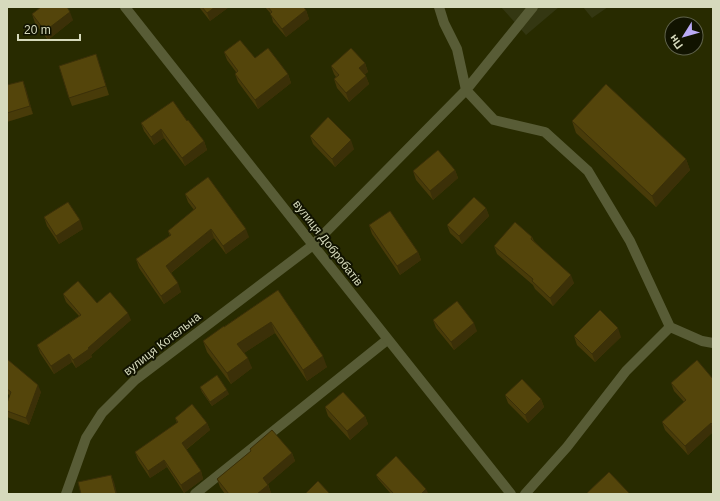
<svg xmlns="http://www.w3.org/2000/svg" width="720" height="501" font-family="Helvetica,sans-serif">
<rect width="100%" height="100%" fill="#282b00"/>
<path fill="#343712" d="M501 7H559L526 35Z
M583 7H608L592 18Z"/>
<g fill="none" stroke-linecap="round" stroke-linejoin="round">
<path stroke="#585c36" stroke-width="10" d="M439 7 444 23 457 49 466 90 494 120 545 132 588 171 630 241 670 327
M670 327 702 341 713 343
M66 494 86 438 102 413 135 380 313 245 466 90 533 7
M525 494 567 447 626 371 670 327"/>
<path stroke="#585c36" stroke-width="10" d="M195 494 387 340"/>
<path stroke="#585c36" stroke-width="10" d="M125 7 313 245 511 494"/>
</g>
<path fill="#483b09" d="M199 7H229L210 21Z
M265 7H303L306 10 309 19 286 37 273 22 271 14Z
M32 14 73 20 48 40 35 23Z
M224 52 255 58 288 74 291 83 258 109 238 82 235 74 236 72 227 60Z
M96 54 109 95 72 106 69 98Z
M365 63 368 72 365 74 369 84 349 102 337 88 334 79 336 77 334 74 331 66Z
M23 81 33 114 7 122V85Z
M187 121 204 141 207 150 185 166 164 138 154 145 144 131 141 123Z
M572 121 686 159 690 170 656 207 576 133Z
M310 136 354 149 335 167 313 144Z
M455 170 458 178 433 200 416 180 413 171Z
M185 194 249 237 226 254 214 238 171 273 181 292 164 304 139 268 136 259 170 236 168 231 194 210 188 202Z
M486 208 489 216 462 244 450 233 447 225Z
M44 217 83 229 59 244 47 226Z
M369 225 418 252 421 260 400 275 372 234Z
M532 237 534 241 574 283 553 306 535 289 533 285 497 254 494 246Z
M278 290 327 367 307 381 275 333 244 353 252 368 231 384 207 352 203 341Z
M63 294 97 303 131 320 91 355 92 357 76 368 72 362 54 374 40 353 37 345 79 316 66 302Z
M433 320 477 331 454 350 436 328Z
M574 336 621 337 595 362 577 345Z
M7 359 41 392 29 425 7 417V403L10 396 7 393Z
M713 379V432L688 455 665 430 662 422 684 402 674 391 671 383Z
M200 387 229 394 212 406 202 392Z
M505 395 541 399 544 407 528 423 508 403Z
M325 407 365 416 368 424 350 440 328 416Z
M175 418 207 423 210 430 186 450 201 471 203 479 184 493 167 467 150 478 138 460 135 452 177 423Z
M250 449 292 453 295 461 268 484 271 493 270 494H225L220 487 217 479 251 451Z
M376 475 428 493 427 494H391L378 479Z"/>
<path fill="#3b3008" d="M215 7H229L210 21 207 13Z
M306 10 309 19 286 37 282 29Z
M70 12 73 20 48 40 45 31Z
M365 63 368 72 362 76 359 68Z
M288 74 291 83 258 109 255 100Z
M366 76 369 84 349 102 346 93Z
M23 81 26 89 33 114 30 106Z
M161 129 164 138 154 145 151 137Z
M351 140 354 149 335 167 332 159Z
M204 141 207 150 185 166 182 158Z
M686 159 690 170 656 207 652 196Z
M455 170 458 178 433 200 430 191Z
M486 208 489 216 462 244 459 236Z
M80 220 83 229 59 244 56 236Z
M211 229 214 238 169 274 166 266Z
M246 229 249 237 226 254 223 246Z
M418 252 421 260 400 275 397 266Z
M571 275 574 283 553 306 550 298Z
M178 283 181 292 164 304 161 296Z
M128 313 131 320 91 355 92 357 76 368 73 360Z
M271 322 275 333 241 355 237 344Z
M474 323 477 331 454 350 451 342Z
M618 328 621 337 595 362 592 354Z
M69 354 72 362 54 374 51 366Z
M323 356 327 367 307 381 303 370Z
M248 358 252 368 231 384 227 373Z
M38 385 41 392 29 425 26 418Z
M227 390 229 394 212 406 210 402Z
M541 399 544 407 528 423 525 415Z
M365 416 368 424 350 440 347 431Z
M207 423 210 430 184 451 182 443Z
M711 423 713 430V432L688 455 685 446Z
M292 453 295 461 266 486 263 478Z
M164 460 167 467 150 478 148 471Z
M201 471 203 479 184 493 181 485Z
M111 475 114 482 117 494H116Z
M268 485 271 493 270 494H257Z
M426 489 428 493 427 494H421Z"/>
<path fill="#54450b" stroke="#3b3008" d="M41 7H67L70 12 45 31 32 14Z
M202 7H215L207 13Z
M268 7H303L306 10 282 29 270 14 272 12Z
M240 40 255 58 268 48 288 74 255 100 235 74 238 71 224 52Z
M351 48 365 63 359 68 366 76 346 93 334 79 339 75 331 66Z
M96 54 106 86 69 98 59 66Z
M23 81 30 106 7 113V85Z
M606 84 686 159 652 196 572 121Z
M173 101 187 121 188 120 204 141 182 158 161 129 151 137 141 123Z
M328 117 351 140 332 159 310 136Z
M438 150 455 170 430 191 413 171Z
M208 177 246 229 223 246 211 229 166 266 178 283 161 296 136 259 171 235 168 231 196 208 185 194Z
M474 197 486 208 459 236 447 225Z
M68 202 80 220 56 236 44 217Z
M390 211 418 252 397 266 369 225Z
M515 222 532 237 531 239 571 275 550 298 532 281 533 279 494 246Z
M78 281 97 303 110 292 128 313 88 348 89 349 73 360 69 354 51 366 37 345 81 315 63 294Z
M278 290 323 356 303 370 271 322 237 344 248 358 227 373 203 341 224 326V327Z
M457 301 474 323 451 342 433 320Z
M600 310 618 328 592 354 574 336Z
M7 359 38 385 26 418 7 411V403L11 392 7 389Z
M697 360 713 379V425L711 423 685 446 662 422 686 400 671 383Z
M217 375 227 390 210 402 200 387Z
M522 379 541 399 525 415 505 395Z
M343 392 365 416 347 431 325 407Z
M192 404 207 423 182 443 201 471 181 485 164 460 148 471 135 452 178 422 175 418Z
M272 430 292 453 263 478 268 485 257 494H229L217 479 251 451 250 449Z
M396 456 426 489 421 494H394L376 475Z
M609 472 630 494H588L587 493Z
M111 475 116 494H81L78 482Z
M318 481 330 494H305Z"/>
<g text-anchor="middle" stroke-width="4" stroke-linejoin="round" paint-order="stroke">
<g font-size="12" fill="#d6dabc" stroke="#111300">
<text transform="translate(328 243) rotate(52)" y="4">вулиця Добробатів</text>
<text transform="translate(162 344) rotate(-38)" y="4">вулиця Котельна</text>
</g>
</g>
<rect width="720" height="501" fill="none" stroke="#d6dabc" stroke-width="16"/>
<g transform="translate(684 36) rotate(233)"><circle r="19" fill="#111300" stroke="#60634b"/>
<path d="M0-3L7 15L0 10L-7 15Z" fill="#baaaf6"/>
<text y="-6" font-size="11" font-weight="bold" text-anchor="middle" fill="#d6dabc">Пн</text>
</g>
<path d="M18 34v6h62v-6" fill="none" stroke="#d6dabc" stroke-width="2"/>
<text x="24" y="34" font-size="12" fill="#d6dabc" stroke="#111300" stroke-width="3" paint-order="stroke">20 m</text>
</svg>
